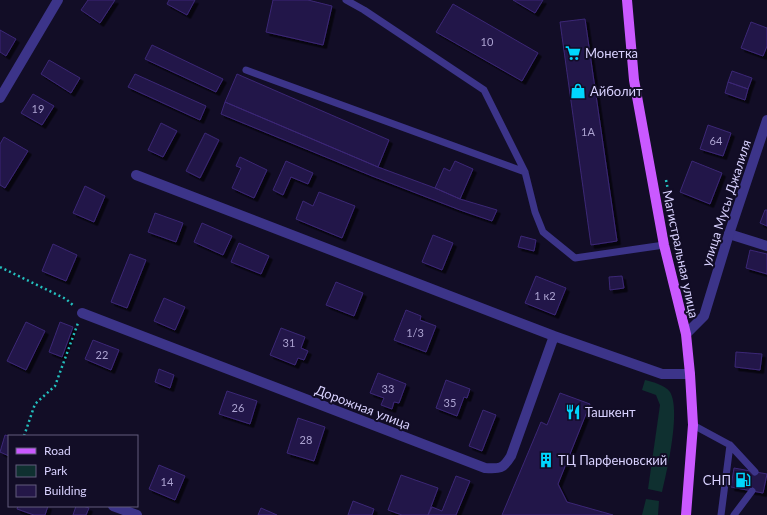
<svg xmlns="http://www.w3.org/2000/svg" width="767" height="515" font-family="Lato,sans-serif">
<defs>
<filter id="shadow"><feDropShadow dx="3.5" dy="3.5" stdDeviation="0" flood-color="#0009"/></filter>
</defs>
<rect width="100%" height="100%" fill="#120d26"/>
<path fill="#0f3030" d="M645 380C653 382 665 385 670 392 681 410 667 471 662 492L648 489 660 405 656 395 642 390Z
M646 499 659 501 658 515H642Z"/>
<path fill="#241748" stroke="#3b2776" filter="url(#shadow)" d="M88 0H115L100 23 81 10Z
M169 0H195L187 15 167 4Z
M273 0H308L332 6 323 45 266 32Z
M513 0H543L535 13Z
M453 4 538 53 522 81 436 32Z
M585 19 617 241 591 245 560 22Z
M751 22 767 28V46L763 56 741 48Z
M0 30 16 39 6 56 0 52Z
M152 45 223 79 216 92 145 59Z
M49 60 80 78 71 93 41 74Z
M732 71 752 78 748 89 728 82Z
M135 74 206 106 200 120 128 87Z
M237 74 389 140 378 167 225 102Z
M728 82 748 89 745 100 725 93Z
M33 94 54 106 42 125 21 113Z
M225 102 378 167 435 188 460 199 497 210 492 221 460 210 372 176 221 114Z
M161 123 177 131 163 157 148 150Z
M708 125 731 133 723 156 700 149Z
M205 133 219 140 200 178 186 171Z
M4 137 28 151 5 188 0 185V144Z
M240 157 267 170 254 198 232 188 241 168 236 166Z
M286 161 313 173 308 184 291 177 283 195 273 190Z
M455 161 473 169 460 199 435 188 444 168 450 171Z
M692 161 722 173 710 204 680 192Z
M85 186 105 196 94 222 73 213Z
M319 192 355 206 342 238 296 219 303 201 313 206Z
M765 210H767V226L760 223Z
M155 213 183 223 176 242 148 232Z
M202 223 232 236 223 255 194 242Z
M433 235 453 243 442 270 422 262Z
M521 236 536 240 534 251 518 247Z
M239 243 269 256 261 274 231 262Z
M53 244 77 255 66 281 42 271Z
M750 250 767 254V274L746 268Z
M130 254 146 260 127 308 111 302Z
M536 276 566 288 555 315 525 303Z
M622 276 624 288 610 290 609 277Z
M336 282 363 293 354 316 326 305Z
M164 298 185 307 175 330 154 321Z
M406 310 421 316 420 320 436 326 426 352 394 340Z
M26 322 45 331 26 370 7 361Z
M60 322 73 327 62 357 49 352Z
M281 328 305 337 301 348 308 351 304 360 298 358 295 365 270 355Z
M93 340 119 350 111 370 85 359Z
M736 352 762 354 760 370 735 367Z
M159 369 174 375 170 388 155 382Z
M378 373 406 384 399 403 394 402 392 409 381 405 384 398 370 393Z
M446 380 470 389 467 398 464 397 457 416 436 408Z
M227 391 257 401 250 424 219 414Z
M560 393 590 404 558 484 567 502 613 515H502L541 422 547 425Z
M483 410 496 415 482 451 469 446Z
M298 418 325 427 314 461 287 453Z
M5 435 9 436V456L0 452Z
M159 465 185 476 175 500 149 489Z
M734 468 767 474 763 493 731 487Z
M401 475 438 488 428 515H402L388 510Z
M456 476 470 481 456 515H428L432 507 442 511Z
M353 501 374 509 372 515H348Z
M18 506H48L45 515H34L17 509Z
M76 506H83L89 508 86 515H73Z
M261 508 277 515H258Z"/>
<g fill="none" stroke-linecap="round" stroke-linejoin="round">
<path stroke="#24c0bf" stroke-width="2.5" stroke-dasharray="2 3" stroke-linecap="butt" d="M666 180 668 190
M0 267 66 299 74 306
M24 436 35 404 55 386 78 323"/>
<path stroke="#3c3489" stroke-width="7" d="M346 0 364 10 484 90 525 172 535 212 543 232 575 258 664 245
M246 70 525 172
M693 425 730 445 721 515
M730 445 755 472
M734 515 752 491"/>
<path stroke="#3c3489" stroke-width="10" d="M0 98 58 0
M136 175 554 336 662 374H690
M729 234 767 246
M82 313 485 468C500 469 503 469 511 456L554 336
M113 506 137 515"/>
<path stroke="#3c3489" stroke-width="10" d="M686 334 704 316 729 234 767 120"/>
<path stroke="#ca59ff" stroke-width="10" d="M627 0 634 80 664 245 686 334 690 374 693 425 686 515"/>
</g>
<defs>
<symbol id="supermarket-bare" viewBox="-9 -9 18 18"><path d="M-6-5.5h2.5l.6 2H6L4.5 2H-2.5L-4.4-4H-6ZM-1.5 3.2a1.3 1.3 0 1 0 .1 0ZM3 3.2a1.3 1.3 0 1 0 .1 0Z" fill="#00d6fd" stroke="#120d26" stroke-width="2.5" paint-order="stroke"/></symbol>
<symbol id="shop-bare" viewBox="-9 -9 18 18"><path d="M-5-2.5h2.3a2.7 3.5 0 0 1 5.4 0H5L5.5 6h-11ZM-1.5-2.5h3a1.5 2.3 0 0 0-3 0Z" fill="#00d6fd" stroke="#120d26" stroke-width="2.5" paint-order="stroke"/></symbol>
<symbol id="restaurant-bare" viewBox="-9 -9 18 18"><path d="M-5-6h1v4h1v-4h1v4h1v-4h1v5L-1.5 .5V6h-2V.5L-5-1ZM5-6V6H3V1.5H1.5Q1.5-4 5-6Z" fill="#00d6fd" stroke="#120d26" stroke-width="2.5" paint-order="stroke"/></symbol>
<symbol id="building-bare" viewBox="-9 -9 18 18"><path d="M-4-6H4V6H1V3H-1V6H-4ZM-2.5-4.3h1.7v1.8h-1.7ZM.8-4.3h1.7v1.8H.8ZM-2.5-1h1.7V.8h-1.7ZM.8-1h1.7V.8H.8Z" fill="#00d6fd" stroke="#120d26" stroke-width="2.5" paint-order="stroke"/></symbol>
<symbol id="fuel-bare" viewBox="-9 -9 18 18"><path d="M-5.5-6h7V0h2V4h1.3V-2.5L3-4.5l.8-.8L6-3V5H2.5V1h-1V6h-7ZM-4.2-4.7v3.2H.2V-4.7Z" fill="#00d6fd" stroke="#120d26" stroke-width="2.5" paint-order="stroke"/></symbol>
</defs>
<g fill-rule="evenodd">
<use href="#supermarket-bare" x="562" y="42" width="22" height="22"/>
<use href="#shop-bare" x="567" y="80" width="22" height="22"/>
<use href="#restaurant-bare" x="562" y="401" width="22" height="22"/>
<use href="#building-bare" x="535" y="449" width="22" height="22"/>
<use href="#fuel-bare" x="732" y="469" width="22" height="22"/>
</g>
<g text-anchor="middle" stroke-width="4" stroke-linejoin="round" paint-order="stroke">
<g font-size="11" fill="#aca3d1">
<text x="487" y="46">10</text>
<text x="38" y="113">19</text>
<text x="588" y="136">1А</text>
<text x="716" y="145">64</text>
<text x="545" y="300">1 к2</text>
<text x="415" y="337">1/3</text>
<text x="289" y="347">31</text>
<text x="102" y="359">22</text>
<text x="388" y="393">33</text>
<text x="450" y="407">35</text>
<text x="238" y="412">26</text>
<text x="306" y="444">28</text>
<text x="167" y="486">14</text>
</g>
<g font-size="13" fill="#d9d2ff" stroke="#120d26" text-anchor="start">
<text x="585" y="58">Монетка</text>
<text x="590" y="96">Айболит</text>
<text x="585" y="417">Ташкент</text>
<text x="558" y="465">ТЦ Парфеновский</text>
<text x="731" y="485" text-anchor="end">СНП</text>
</g>
<g font-size="13" fill="#d9d2ff" stroke="#120d26">
<text transform="translate(726 203) rotate(-72)" y="5">улица Мусы Джалиля</text>
<text transform="translate(681 254) rotate(78)" y="5">Магистральная улица</text>
<text transform="translate(363 407) rotate(21)" y="5">Дорожная улица</text>
</g>
</g>
<rect x="8" y="435" width="130" height="72" fill="#120d26" stroke="#625c7d"/>
<rect x="16" y="448" width="20" height="6" fill="#ca59ff" stroke="#625c7d"/>
<text x="44" y="455" font-size="12" fill="#d9d2ff">Road</text>
<rect x="16" y="465" width="20" height="12" fill="#0f3030" stroke="#625c7d"/>
<text x="44" y="475" font-size="12" fill="#d9d2ff">Park</text>
<rect x="16" y="485" width="20" height="12" fill="#241748" stroke="#625c7d"/>
<text x="44" y="495" font-size="12" fill="#d9d2ff">Building</text>
</svg>
